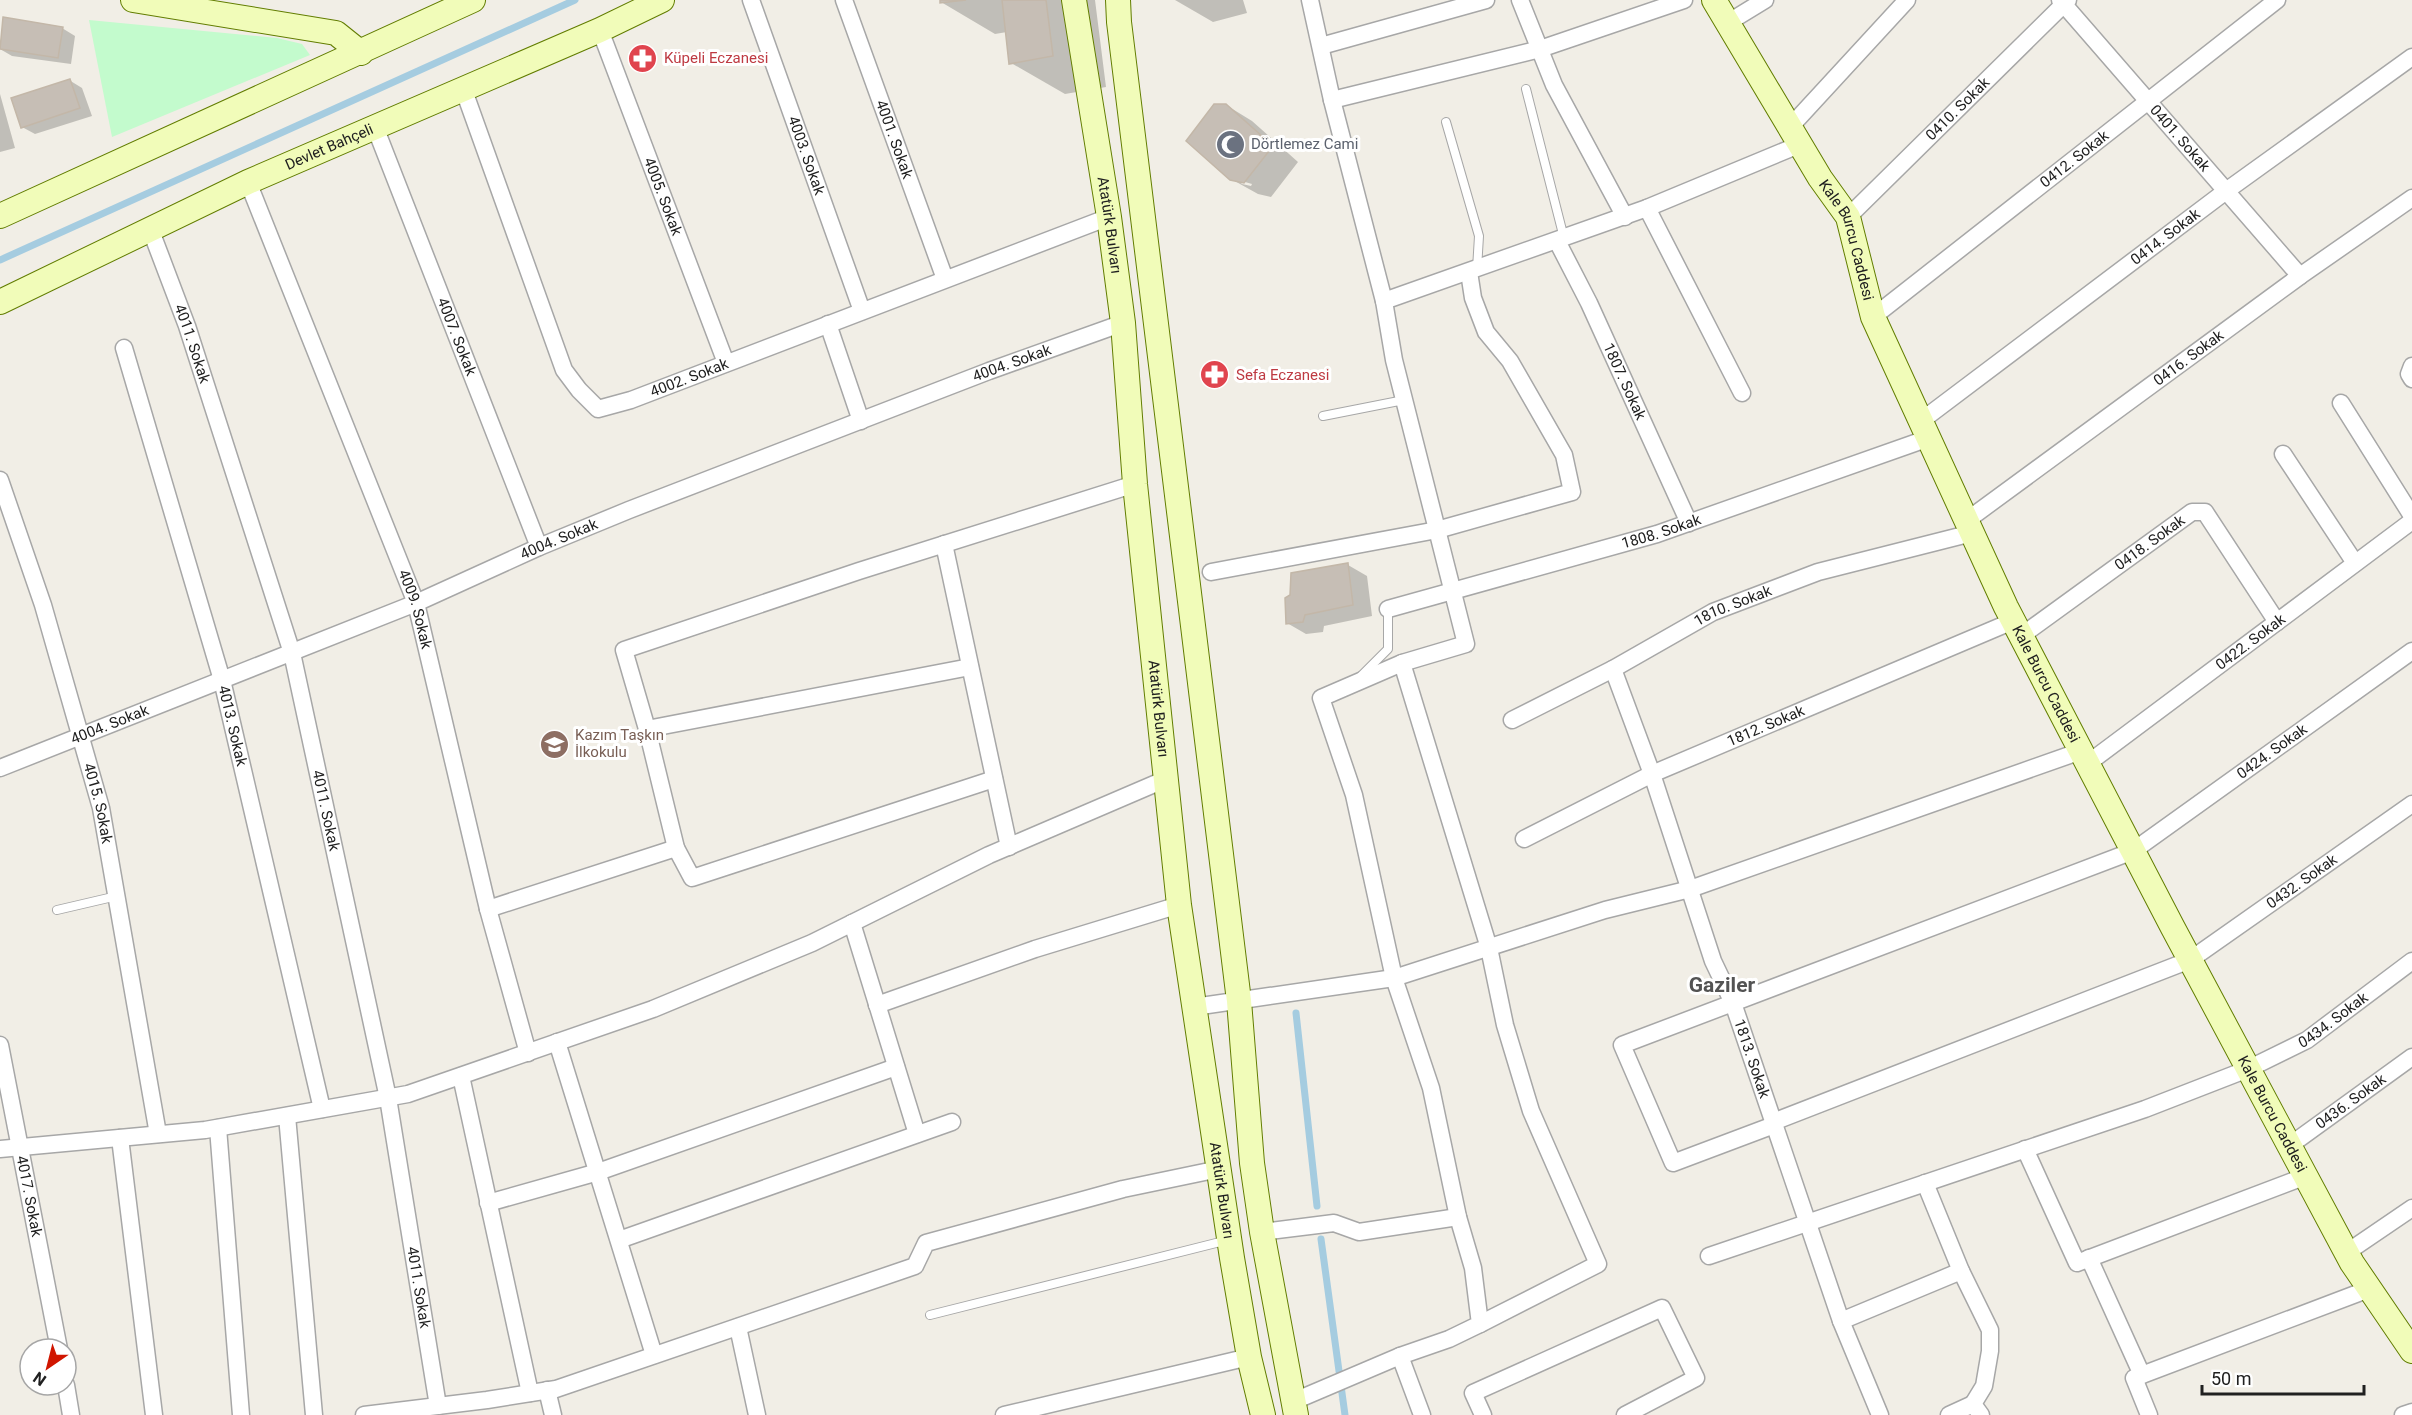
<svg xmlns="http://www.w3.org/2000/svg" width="2412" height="1415" font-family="Roboto,sans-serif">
<rect width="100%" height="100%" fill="#f1eee6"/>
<path fill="#c3fbcd" d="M89 20 277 38 302 44 310 55 112 137Z"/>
<path fill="#0003" fill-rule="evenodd" d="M941 0H1095L1106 87 1065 94 1011 63 1007 32 995 34 941 2Z
M1175 0H1243L1247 13 1213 22Z
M4 19 62 28 75 36 71 64 12 56 0 49Z
M69 80 82 88 92 116 35 134 22 127Z
M0 94 15 148 0 152Z
M1226 105 1252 121 1298 162 1271 197 1258 194 1231 179ZM1238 180 1252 184 1251 186 1242 184Z
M1348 565 1367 576 1372 616 1324 626 1323 632 1306 634 1287 623Z"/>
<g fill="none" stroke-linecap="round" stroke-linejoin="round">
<path stroke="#a5cce0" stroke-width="7" d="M0 260 575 0
M1296 1013 1317 1206
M1321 1239 1345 1415"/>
</g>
<path fill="#c6beb5" stroke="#c3b7a8" stroke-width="1.5" d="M940 0H966L940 3Z
M1002 0H1046L1053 56 1009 64Z
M3 17 63 27 58 58 0 49Z
M70 79 80 108 21 128 11 98Z
M1214 104H1226L1273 146 1244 183 1230 180 1186 141Z
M1348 563 1353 605 1305 615 1303 622 1286 624 1285 598 1290 595 1291 573Z"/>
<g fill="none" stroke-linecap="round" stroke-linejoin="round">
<defs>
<path id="lane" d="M1526 89 1564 238
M1446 122 1479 236 1477 269
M1323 416 1404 400
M1361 676 1388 649V609
M57 910 117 896
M930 1315 1228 1240"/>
<g id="street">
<path id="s1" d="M751 0 862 311"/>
<path id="s2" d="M844 0 945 279"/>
<path d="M1520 0 1554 85 1625 217"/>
<path id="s3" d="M2060 0 2300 276"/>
<path d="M1729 22 1765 0"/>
<path id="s4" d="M600 30 726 363"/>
<path d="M1321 46 1486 0"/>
<path id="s5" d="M463 88 564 370 579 390 598 409 631 400 1109 217"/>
<path d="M1332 100 1540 49 1684 0"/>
<path d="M1791 126 1907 0"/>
<path id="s6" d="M375 127 539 547"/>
<path id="s7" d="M248 182 416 603 488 909 528 1053"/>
<path d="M1647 208 1742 393"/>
<path id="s8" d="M1848 217 2068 0"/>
<path id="s9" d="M151 231 187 326 292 653 388 1098 438 1406"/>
<path id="s10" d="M1557 241 1589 303 1689 523"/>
<path d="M1384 301 1647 208 1801 144"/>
<path id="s11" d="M1873 317 2277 0"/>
<path d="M828 324 861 421"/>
<path id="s12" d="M124 348 222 680 322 1109"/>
<path d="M2412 366 2409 374 2412 379"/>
<path d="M2341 403 2412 516"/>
<path id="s13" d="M1921 421 2226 191 2412 57"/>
<path d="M2283 454 2355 563"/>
<path id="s14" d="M0 480 43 605 101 808 158 1134"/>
<path id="s15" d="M1966 521 2300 276 2412 198"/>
<path d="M944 544 1009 847"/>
<path d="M1211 572 1437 530 1572 492 1564 455 1510 361 1486 332 1473 298 1469 272"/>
<path id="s16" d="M1388 609 1657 534 1929 438"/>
<path id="s17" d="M2021 636 2192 512H2205L2277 622"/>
<path d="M1402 663 1489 948 1505 1025 1531 1111 1598 1264 1480 1324"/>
<path id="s18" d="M1613 669 1652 774 1713 961 1733 1003 1841 1321 1880 1415"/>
<path id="s19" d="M1512 720 1613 669 1713 612 1818 572 1972 533"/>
<path d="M647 729 970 667"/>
<path id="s20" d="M2087 764 2412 521"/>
<path id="s21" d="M0 768 416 603 539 547 629 510 989 371 1123 323"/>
<path d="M994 779 692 878 676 848 647 729 624 650 859 571 1135 484"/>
<path id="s22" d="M1524 839 1652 774 2013 621"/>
<path d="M488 909 676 848"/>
<path d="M852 923 917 1134"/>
<path d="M877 1005 1035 949 1179 905"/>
<path d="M1194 1007 1394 978 1605 910 1690 889 2081 751"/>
<path d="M557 1042 654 1355"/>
<path id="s23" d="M0 1045 59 1349"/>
<path d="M461 1076 530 1393"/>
<path d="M287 1116 314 1415"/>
<path id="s24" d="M1773 1122 2190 960 2412 804"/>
<path id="s25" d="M1774 1125 1673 1163 1622 1045 2133 851 2412 651"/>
<path d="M218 1128 241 1415"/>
<path d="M120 1138 154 1415"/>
<path id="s26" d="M2289 1146 2412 1057"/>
<path d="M0 1149 205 1130 408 1094 653 1009 812 943 989 855 1166 779"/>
<path d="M2025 1149 2077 1263 2306 1176"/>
<path d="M1925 1183 1961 1271 1990 1330V1351L1984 1386 1973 1404 1981 1415"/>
<path d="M488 1203 598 1172 896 1067"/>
<path d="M1262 1232 1334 1223 1359 1232 1458 1217"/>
<path d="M619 1240 952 1122"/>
<path d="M2346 1253 2412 1208"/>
<path id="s27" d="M1709 1256 2145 1109 2248 1069 2307 1040 2412 961"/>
<path d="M2089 1258 2142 1375"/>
<path d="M1841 1321 1961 1271"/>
<path d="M738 1327 757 1415"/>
<path d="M1400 1356 1422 1415"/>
<path d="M66 1385 71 1415"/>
<path d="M547 1390 553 1415"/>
<path d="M1292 1402 1400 1356 1449 1339 1480 1324 1473 1268 1458 1217 1431 1088 1394 978 1354 795 1321 698 1402 663 1466 644 1394 360 1384 301 1332 100 1310 0"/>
<path d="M364 1415 487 1400 556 1389 915 1266 926 1243 1123 1189 1219 1169"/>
<path d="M1004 1415 1249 1357"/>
<path d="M1483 1415 1473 1393 1662 1308 1696 1378 1625 1415"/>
<path d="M1949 1415 1973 1404"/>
<path d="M2149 1415 2134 1378 2369 1289"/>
<path d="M2403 1415 2412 1412"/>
</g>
<g id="secondary">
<path d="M133 0 336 33 361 53"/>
<path id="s28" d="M1074 0 1109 217 1123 323 1135 484 1179 905 1232 1258 1249 1357 1263 1415"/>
<path d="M1118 0 1119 22 1239 1001 1252 1163 1262 1232 1296 1415"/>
<path id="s29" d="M1714 0 1820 178 1848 217 1873 317 2006 607 2173 928 2352 1263 2412 1351"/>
<path d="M0 216 473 0"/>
<path id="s30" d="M0 302 248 182 600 30 662 0"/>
</g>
</defs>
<use href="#lane" stroke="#a7a7a7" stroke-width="10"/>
<use href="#street" stroke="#a7a7a7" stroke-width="19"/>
<use href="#secondary" stroke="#627d01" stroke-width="26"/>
<use href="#lane" stroke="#fff" stroke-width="8"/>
<use href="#street" stroke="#fff" stroke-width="16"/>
<use href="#secondary" stroke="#f1fcb9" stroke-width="24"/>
</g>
<defs>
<symbol id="pharmacy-disc" viewBox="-11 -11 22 22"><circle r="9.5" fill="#e0444e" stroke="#fff"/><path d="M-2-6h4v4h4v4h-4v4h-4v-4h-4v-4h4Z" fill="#fff"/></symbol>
<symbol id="mosque-disc" viewBox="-11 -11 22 22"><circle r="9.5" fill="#6b7280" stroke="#fff"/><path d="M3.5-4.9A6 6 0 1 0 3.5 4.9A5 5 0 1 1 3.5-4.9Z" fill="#fff"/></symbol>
<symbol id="school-disc" viewBox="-11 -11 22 22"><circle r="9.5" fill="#8d6e63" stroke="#fff"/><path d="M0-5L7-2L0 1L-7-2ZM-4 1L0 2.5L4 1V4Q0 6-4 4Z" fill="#fff"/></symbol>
</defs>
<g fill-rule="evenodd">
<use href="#pharmacy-disc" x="626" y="42" width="33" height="33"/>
<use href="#mosque-disc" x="1214" y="128" width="33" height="33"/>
<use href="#pharmacy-disc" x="1198" y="358" width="33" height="33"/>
<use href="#school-disc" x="538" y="728" width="33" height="33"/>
</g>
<g text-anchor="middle" stroke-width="6" stroke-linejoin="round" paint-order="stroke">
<g font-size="15" fill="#be3a42" stroke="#fff" text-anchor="start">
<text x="664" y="63">Küpeli Eczanesi</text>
<text x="1236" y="380">Sefa Eczanesi</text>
</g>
<g font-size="15" fill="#202020" stroke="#fff">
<text dy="5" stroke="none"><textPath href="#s8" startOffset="154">0410. Sokak</textPath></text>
<text dy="5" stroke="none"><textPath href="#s3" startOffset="183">0401. Sokak</textPath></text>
<text dy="5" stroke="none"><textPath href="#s2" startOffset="148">4001. Sokak</textPath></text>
<text dy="5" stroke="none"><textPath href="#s30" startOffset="364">Devlet Bahçeli</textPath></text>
<text dy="5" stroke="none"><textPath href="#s1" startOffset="165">4003. Sokak</textPath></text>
<text dy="5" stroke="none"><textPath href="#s11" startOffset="256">0412. Sokak</textPath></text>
<text dy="5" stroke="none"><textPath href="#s4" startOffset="178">4005. Sokak</textPath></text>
<text dy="5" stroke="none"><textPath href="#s28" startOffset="228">Atatürk Bulvarı</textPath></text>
<text dy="5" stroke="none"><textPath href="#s13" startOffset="306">0414. Sokak</textPath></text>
<text dy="5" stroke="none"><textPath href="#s29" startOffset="276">Kale Burcu Caddesi</textPath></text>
<text dy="5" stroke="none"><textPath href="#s6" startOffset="225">4007. Sokak</textPath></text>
<text dy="5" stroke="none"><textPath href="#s9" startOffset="120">4011. Sokak</textPath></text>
<text dy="5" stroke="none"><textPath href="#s15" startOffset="276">0416. Sokak</textPath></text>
<text dy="5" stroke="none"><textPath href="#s21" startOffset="1090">4004. Sokak</textPath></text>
<text dy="5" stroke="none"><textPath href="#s5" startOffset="448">4002. Sokak</textPath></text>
<text dy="5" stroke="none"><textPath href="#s10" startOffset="156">1807. Sokak</textPath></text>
<text dy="5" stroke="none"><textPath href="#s16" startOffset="284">1808. Sokak</textPath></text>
<text dy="5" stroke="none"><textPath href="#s21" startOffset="604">4004. Sokak</textPath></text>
<text dy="5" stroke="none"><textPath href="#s17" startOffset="159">0418. Sokak</textPath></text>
<text dy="5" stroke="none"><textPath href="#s19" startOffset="249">1810. Sokak</textPath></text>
<text dy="5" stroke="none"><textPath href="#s7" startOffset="459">4009. Sokak</textPath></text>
<text dy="5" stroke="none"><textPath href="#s20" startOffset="204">0422. Sokak</textPath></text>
<text dy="5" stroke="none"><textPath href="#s29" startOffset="764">Kale Burcu Caddesi</textPath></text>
<text dy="5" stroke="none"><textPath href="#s28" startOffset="714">Atatürk Bulvarı</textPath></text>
<text dy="5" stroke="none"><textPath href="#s21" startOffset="118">4004. Sokak</textPath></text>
<text dy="5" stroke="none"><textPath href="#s22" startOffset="267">1812. Sokak</textPath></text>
<text dy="5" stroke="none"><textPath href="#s12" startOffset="393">4013. Sokak</textPath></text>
<text dy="5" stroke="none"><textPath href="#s25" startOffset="954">0424. Sokak</textPath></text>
<text dy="5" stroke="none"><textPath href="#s14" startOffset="338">4015. Sokak</textPath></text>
<text dy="5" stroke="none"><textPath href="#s9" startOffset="606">4011. Sokak</textPath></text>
<text dy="5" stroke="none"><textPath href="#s24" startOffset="584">0432. Sokak</textPath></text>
<text dy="5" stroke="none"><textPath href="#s27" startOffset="669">0434. Sokak</textPath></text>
<text dy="5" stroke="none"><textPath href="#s18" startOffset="414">1813. Sokak</textPath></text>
<text dy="5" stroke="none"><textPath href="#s26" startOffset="76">0436. Sokak</textPath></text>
<text dy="5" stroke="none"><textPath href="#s29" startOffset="1250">Kale Burcu Caddesi</textPath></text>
<text dy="5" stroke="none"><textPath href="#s28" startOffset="1200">Atatürk Bulvarı</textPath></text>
<text dy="5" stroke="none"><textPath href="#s23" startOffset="154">4017. Sokak</textPath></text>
<text dy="5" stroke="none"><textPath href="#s9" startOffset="1092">4011. Sokak</textPath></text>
</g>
<g font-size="15" fill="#5b616d" stroke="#fff" text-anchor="start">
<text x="1251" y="149">Dörtlemez Cami</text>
</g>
<g font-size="15" fill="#785e54" stroke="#fff" text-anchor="start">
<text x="575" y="740">Kazım Taşkın<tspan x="575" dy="17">İlkokulu</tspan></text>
</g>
<g font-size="21" font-weight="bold" fill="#535353" stroke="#fff">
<text x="1722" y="992">Gaziler</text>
</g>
</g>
<g transform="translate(48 1367) rotate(215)"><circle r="28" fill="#ffffff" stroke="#a6a6a6" stroke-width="1.5"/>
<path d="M0-4.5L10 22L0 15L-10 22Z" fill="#d01600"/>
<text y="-9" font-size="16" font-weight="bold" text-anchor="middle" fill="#202020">N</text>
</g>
<path d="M2202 1385v9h162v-9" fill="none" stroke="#202020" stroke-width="3"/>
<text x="2211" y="1385" font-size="18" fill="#202020" stroke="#ffffff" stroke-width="4.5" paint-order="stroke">50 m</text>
</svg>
